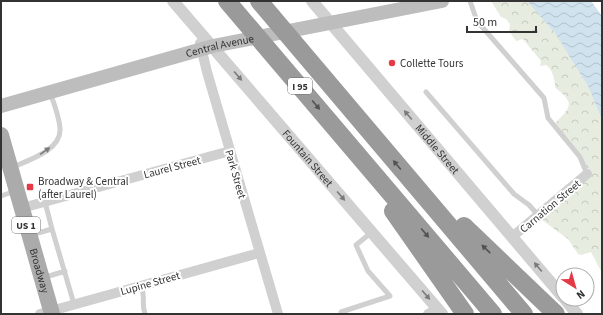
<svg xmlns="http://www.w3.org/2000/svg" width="603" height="315" font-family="'Source Sans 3',sans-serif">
<defs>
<pattern id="forest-crowns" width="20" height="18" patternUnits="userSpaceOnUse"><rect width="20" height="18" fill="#e6ecdf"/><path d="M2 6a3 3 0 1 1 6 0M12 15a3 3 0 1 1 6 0" fill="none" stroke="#c6cbc0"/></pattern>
<pattern id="water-waves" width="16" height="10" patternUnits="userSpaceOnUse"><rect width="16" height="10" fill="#cfe2ee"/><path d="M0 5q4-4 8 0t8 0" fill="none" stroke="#b2c2cd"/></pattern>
</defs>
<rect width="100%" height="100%" fill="#fff"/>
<path fill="url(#forest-crowns)" d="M491 1H537L602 109V273L591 252 581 255 578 254 568 239 538 217 588 172V169L553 128C555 119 573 111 568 101 565 94 559 92 555 87 555 79 552 69 546 65L540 66 541 61 523 39 516 41 509 31 510 24 506 19 501 17Z"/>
<path fill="url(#water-waves)" d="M527 1H591L602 16V119L588 86 555 33Z"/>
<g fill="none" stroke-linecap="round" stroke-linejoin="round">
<path stroke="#d0d0d0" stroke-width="5" d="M470 1 477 21 544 98 548 118 580 157 587 174
M426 92 514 194 529 205 538 215
M13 167C29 160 62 150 60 128 59 116 54 104 50 92
M1 196 15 191
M45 202 52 229
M31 235 52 229 74 304
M43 278 65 271
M141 286C146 298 141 302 145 314
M341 314V312L390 296 368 271 356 245 372 232"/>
<path stroke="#d0d0d0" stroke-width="10" d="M200 43 207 72 278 314
M22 208 230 151
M512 237 587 174
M40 314 259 253
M428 314 438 309"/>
<g stroke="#d0d0d0" stroke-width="12">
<path id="s1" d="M173 1 442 314"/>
<path id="s2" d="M312 1 563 297"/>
<path d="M565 299 577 314"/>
</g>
<path stroke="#bdbdbd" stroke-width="14" id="s3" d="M1 106 213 46 442 1"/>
<path stroke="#ababab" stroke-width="16" id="s4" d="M1 135 52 314"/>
<path stroke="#9a9a9a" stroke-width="18" d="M227 1 493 314
M259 1 524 314
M393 211 465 314
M464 226 556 314"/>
</g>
<defs><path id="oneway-solid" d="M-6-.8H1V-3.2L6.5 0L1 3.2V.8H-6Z"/></defs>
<g fill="#7a7a7a">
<use href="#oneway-solid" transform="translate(238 76) rotate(49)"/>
<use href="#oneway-solid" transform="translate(408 115) rotate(-130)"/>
<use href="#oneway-solid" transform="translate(45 151) rotate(-35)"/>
<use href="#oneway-solid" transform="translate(341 196) rotate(49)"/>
<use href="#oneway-solid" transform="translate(538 267) rotate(-130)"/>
<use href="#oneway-solid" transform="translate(426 295) rotate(49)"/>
</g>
<g fill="#525252">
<use href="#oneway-solid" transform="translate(316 105) rotate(50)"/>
<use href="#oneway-solid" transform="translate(397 165) rotate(-130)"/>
<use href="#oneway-solid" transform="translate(425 233) rotate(50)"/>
<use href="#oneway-solid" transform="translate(486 249) rotate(-136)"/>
</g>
<g fill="#e63946" stroke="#fff" stroke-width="1.5">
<circle cx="392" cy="63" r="4"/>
<rect x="26" y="183" width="8" height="8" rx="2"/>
</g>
<g text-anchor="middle" stroke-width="4" stroke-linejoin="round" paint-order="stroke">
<g fill="#fff" stroke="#707070" stroke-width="1">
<rect x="288" y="78" width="24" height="16" rx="3"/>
<rect x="12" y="217" width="28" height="16" rx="3"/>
</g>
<g font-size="10" font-weight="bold" fill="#333">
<text x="300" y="90">I 95</text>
<text x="26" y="229">US 1</text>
</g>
<g font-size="11" fill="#333" stroke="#fff">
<text dy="4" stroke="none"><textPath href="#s3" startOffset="227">Central Avenue</textPath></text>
<text dy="4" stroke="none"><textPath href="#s2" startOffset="194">Middle Street</textPath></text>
<text dy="4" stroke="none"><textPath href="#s1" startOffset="207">Fountain Street</textPath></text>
<text transform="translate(172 167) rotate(-15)" y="4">Laurel Street</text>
<text transform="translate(236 174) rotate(74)" y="4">Park Street</text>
<text transform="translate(550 206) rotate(-40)" y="4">Carnation Street</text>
<text dy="4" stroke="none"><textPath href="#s4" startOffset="141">Broadway</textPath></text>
<text transform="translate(150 283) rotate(-16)" y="4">Lupine Street</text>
</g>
<g font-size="11" fill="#333" stroke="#fff" text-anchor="start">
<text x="400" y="67">Collette Tours</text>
<text x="38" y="185">Broadway &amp; Central<tspan x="38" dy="13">(after Laurel)</tspan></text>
</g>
</g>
<rect width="603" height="315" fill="none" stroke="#333333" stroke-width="4"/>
<g transform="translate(575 287) rotate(143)"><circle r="19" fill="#ffffff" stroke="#adadad"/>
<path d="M0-3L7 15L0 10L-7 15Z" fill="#e63946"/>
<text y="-6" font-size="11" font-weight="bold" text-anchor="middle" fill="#333333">N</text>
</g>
<path d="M467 26v6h69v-6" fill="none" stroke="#333333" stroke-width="2"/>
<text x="473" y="26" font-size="12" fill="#333333" stroke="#ffffff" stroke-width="3" paint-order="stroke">50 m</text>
</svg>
